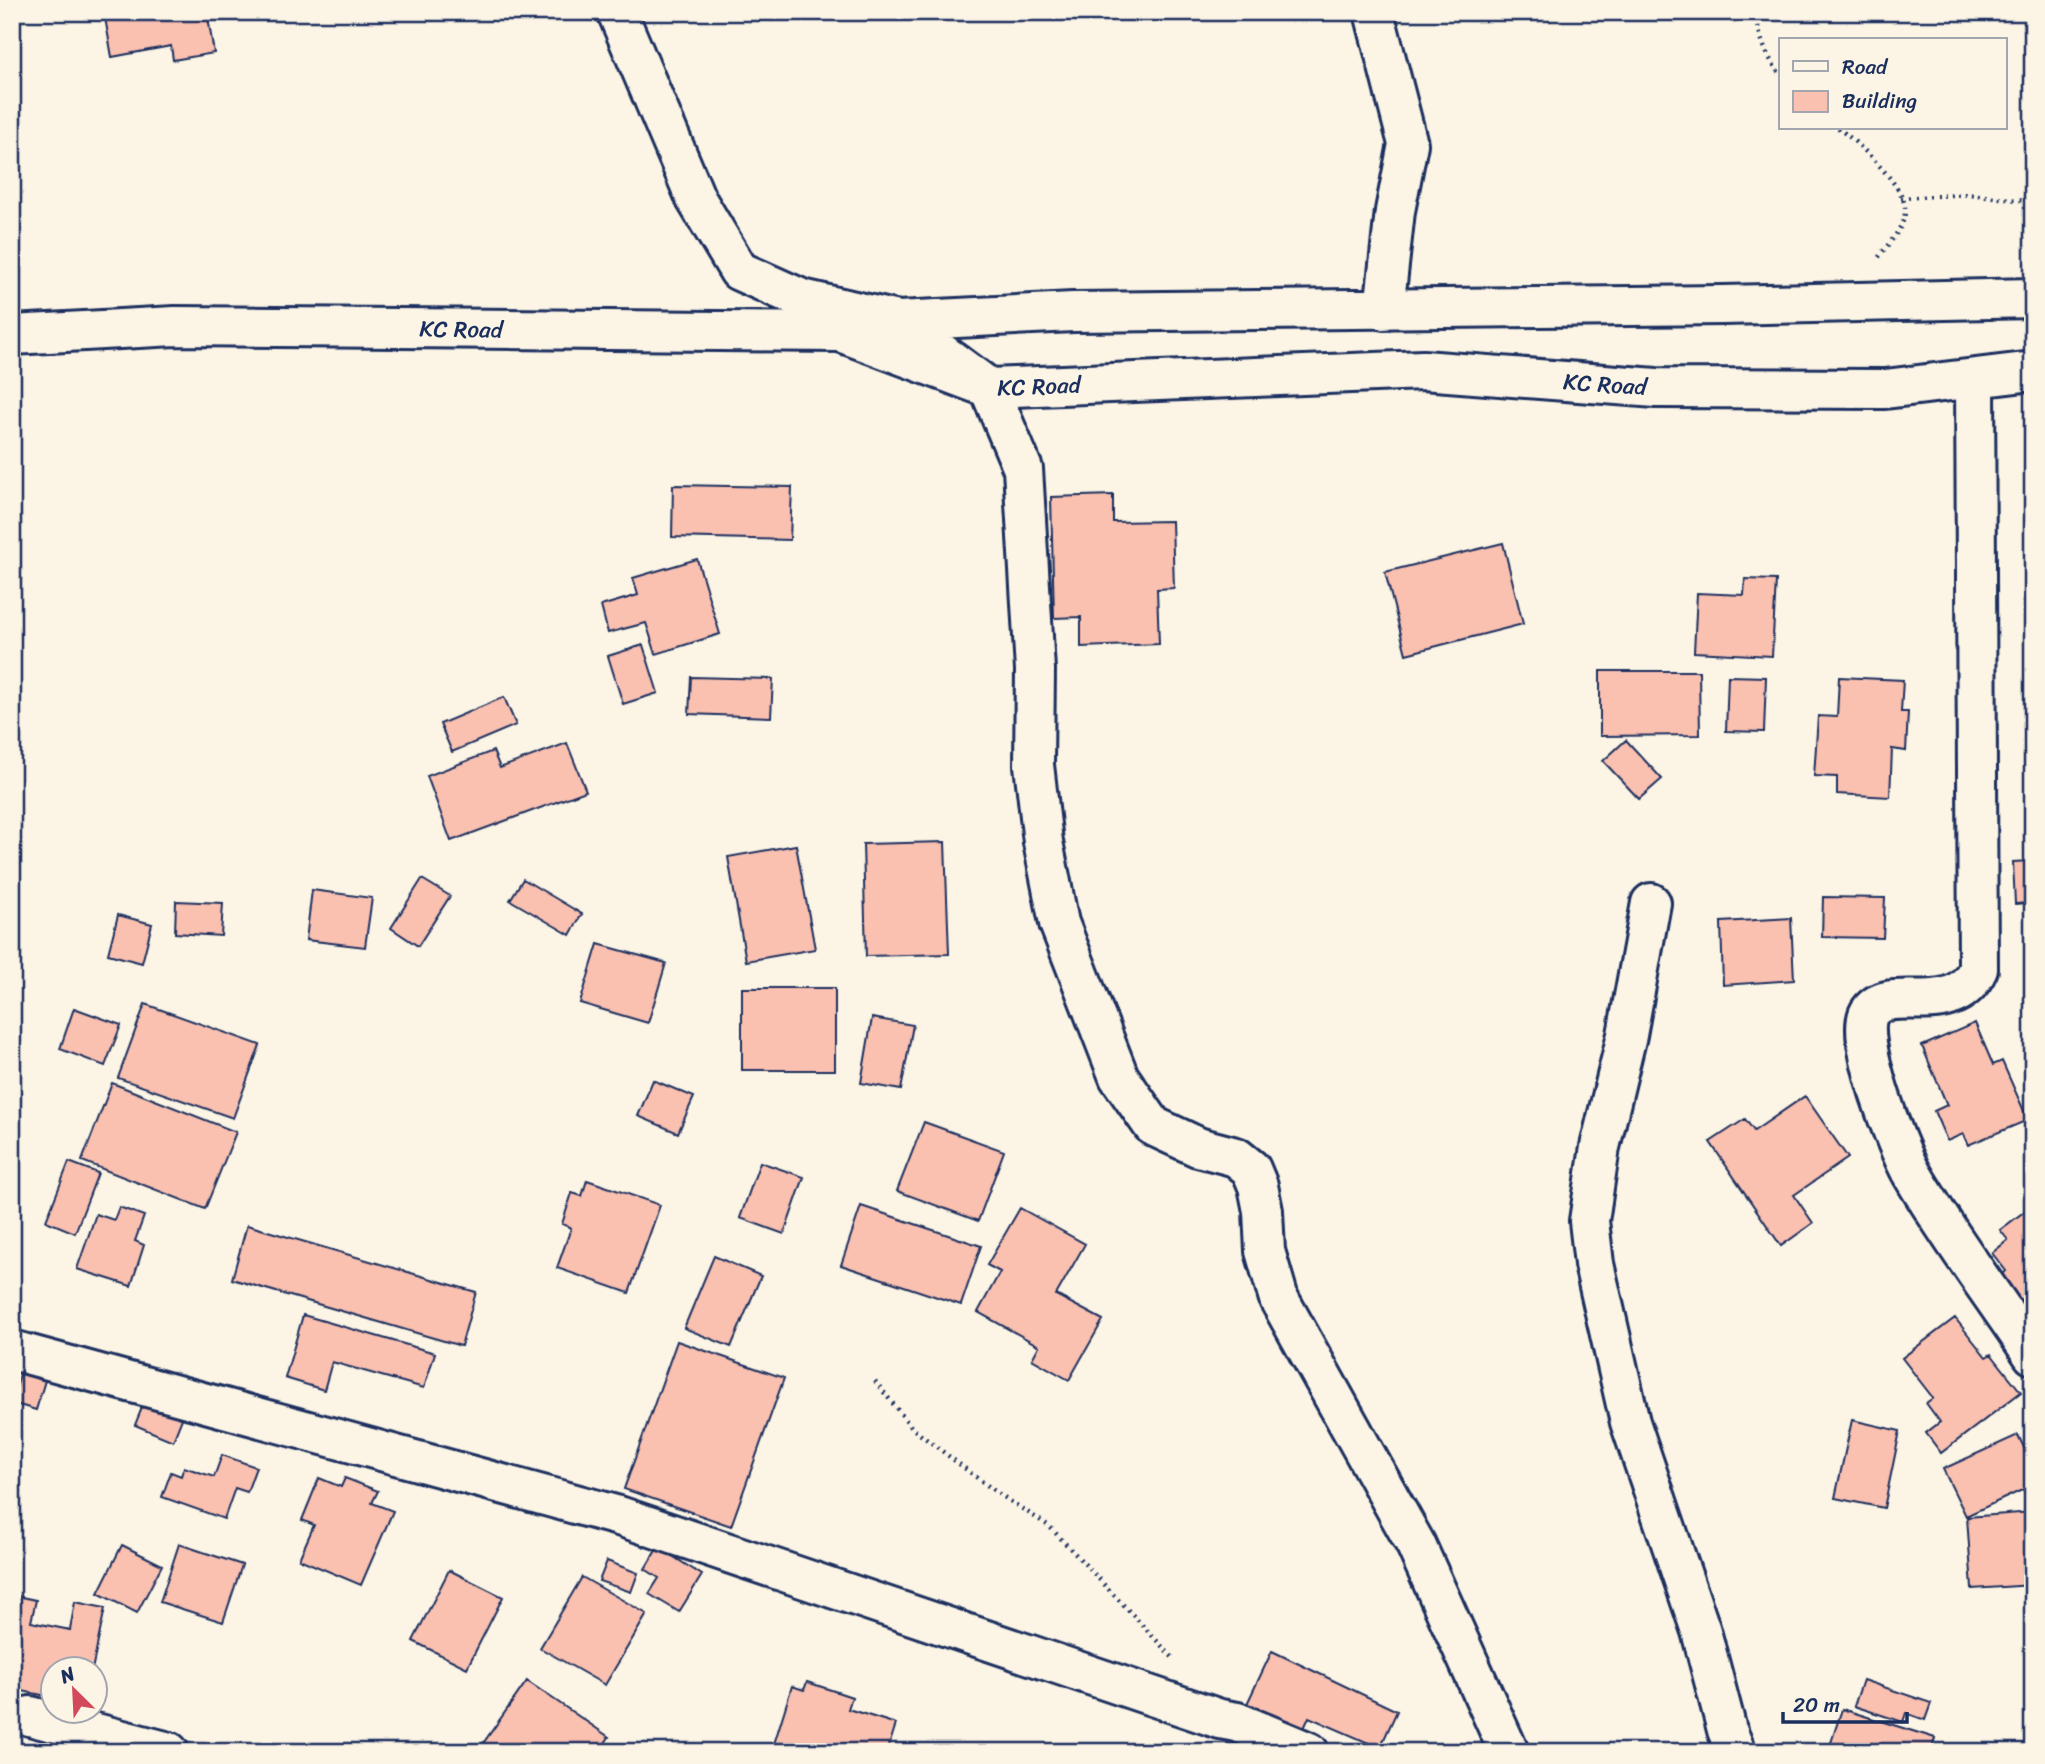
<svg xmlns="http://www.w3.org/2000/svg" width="2045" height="1764" font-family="Sriracha,sans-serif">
<rect width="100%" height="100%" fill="#fcf5e5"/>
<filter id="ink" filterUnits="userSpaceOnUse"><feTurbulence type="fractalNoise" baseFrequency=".0143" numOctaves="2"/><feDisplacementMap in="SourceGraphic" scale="14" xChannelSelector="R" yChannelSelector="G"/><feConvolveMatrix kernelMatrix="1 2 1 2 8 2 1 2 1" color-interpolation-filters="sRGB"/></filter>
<g filter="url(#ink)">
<path fill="#fac0b0" stroke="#1b2f5e" stroke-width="2" d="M104 12H207L214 53 173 60 171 46 112 57Z
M673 485 792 487 790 540 672 537Z
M1113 495V522L1172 521 1174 588 1157 589 1159 644 1081 647V617L1054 618 1051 497Z
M1503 543 1523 624 1406 654 1385 572Z
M697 559 720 634 656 654 646 623 608 633 601 606 638 595 633 578Z
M1745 579 1776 580 1772 656 1694 652 1697 593 1744 595Z
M643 645 658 693 623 704 608 656Z
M1600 671H1699L1700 735 1600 736Z
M1728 676 1766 677 1764 732 1726 731Z
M691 677 773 679 771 717 689 714Z
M1839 677 1903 680 1901 712H1908L1906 751 1892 749 1890 797 1837 794V777L1814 776 1818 716 1837 717Z
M504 697 516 725 452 752 440 724Z
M1626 740 1662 779 1639 799 1603 761Z
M567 743 586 791 451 841 427 776 493 751 500 768Z
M945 842 949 954 866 956 863 844Z
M796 845 815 949 746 961 728 857Z
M2029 857H2033L2031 970 2029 903 2015 904 2013 862 2030 861Z
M422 879 450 896 418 946 391 928Z
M523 879 582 914 570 935 510 900Z
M312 890 372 898 365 947 306 940Z
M1823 897 1885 898 1883 938 1822 937Z
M176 901 223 903 221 936 175 933Z
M118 915 152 924 142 963 108 954Z
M1791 918 1794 980 1723 985 1721 922Z
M598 944 666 963 648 1023 580 1003Z
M742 988H835V1070H742Z
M145 1004 260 1045 233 1118 118 1078Z
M74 1008 121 1025 105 1066 60 1049Z
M872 1018 913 1025 901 1090 861 1083Z
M1975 1023 1993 1065 2002 1061 2028 1120 1968 1145 1963 1134 1947 1141 1934 1111 1947 1105 1922 1046Z
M653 1080 694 1097 678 1133 638 1116Z
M112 1083 236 1132 205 1209 82 1161Z
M1805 1096 1848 1158 1794 1195 1813 1223 1781 1246 1710 1142 1745 1119 1754 1131Z
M924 1122 1004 1151 978 1221 897 1191Z
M69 1162 98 1173 75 1233 46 1221Z
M760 1162 804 1177 784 1234 740 1218Z
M587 1180 660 1205 629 1293 557 1268 571 1228 562 1224 572 1193 582 1196Z
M861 1206 981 1246 961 1305 841 1265Z
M119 1207 144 1216 135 1241 144 1245 131 1286 77 1269 96 1214 114 1220Z
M1020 1208 1085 1244 1056 1295 1103 1320 1069 1380 1032 1359 1039 1346 978 1312 1000 1272 987 1265Z
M2029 1208 2033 1214V1321L1998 1276 2006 1271 1992 1253 2008 1240 2000 1230Z
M247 1225 476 1292 461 1346 232 1279Z
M714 1256 761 1276 731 1347 684 1328Z
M303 1315 435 1353 424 1388 332 1362 324 1390 285 1378Z
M1955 1318 1986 1357 1991 1354 2021 1392 1941 1453 1926 1433 1940 1422 1926 1403 1933 1398 1902 1358Z
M677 1341 784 1378 731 1526 624 1489Z
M22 1367 47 1374 36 1410 12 1403Z
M145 1400 183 1416 173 1441 135 1425Z
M1852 1420 1900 1431 1884 1508 1835 1498Z
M2018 1435 2029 1458 2033 1457V1485L1966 1516 1943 1469Z
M222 1455 256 1467 247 1492 235 1488 224 1519 162 1497 171 1472 181 1476 184 1467 214 1477Z
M319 1478 341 1487 345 1478 378 1491 372 1503 393 1511 361 1585 299 1559 314 1525 302 1520Z
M2033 1512V1585L1972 1589 1967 1517Z
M179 1544 242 1565 223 1622 160 1602Z
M122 1545 162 1565 137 1613 98 1593Z
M658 1547 702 1575 679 1612 649 1594 659 1578 645 1569Z
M607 1561 638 1573 631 1592 599 1581Z
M449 1570 503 1597 467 1668 413 1641Z
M582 1577 647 1614 605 1685 540 1648Z
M12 1595 36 1600 31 1622 70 1630 75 1602 105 1608 92 1670H52V1697L12 1689Z
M1272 1651 1397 1711 1380 1748 1309 1717 1302 1733 1245 1708Z
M1863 1680 1931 1703 1925 1720 1906 1713 1903 1722 1854 1706Z
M527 1681 609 1737 599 1752H477Z
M807 1682 852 1697 848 1709 896 1724 887 1752H800L774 1744 792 1686 804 1690Z
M1842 1709 1935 1738 1931 1752H1828Z"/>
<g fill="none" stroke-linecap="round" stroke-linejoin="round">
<defs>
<path id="minor" d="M617 12 696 199 739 271 802 299 898 321 989 388 1023 469 1035 670 1034 765 1043 842 1059 923 1119 1077 1153 1126 1198 1147 1236 1157 1251 1169 1258 1186 1263 1211 1265 1251 1279 1299 1416 1545 1509 1752
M1374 12 1408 144 1395 211 1384 310
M898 321 1073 312 1723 305 2033 298
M12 335 175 326 840 332 989 388 1423 370 1656 388 1885 389 2033 371
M1975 378 1978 969C1953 1024 1888 981 1869 1013 1854 1038 1897 1148 1912 1174 1948 1236 1993 1295 2033 1355
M1651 903 1627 1035 1600 1147 1589 1221 1594 1264 1630 1422 1701 1631 1727 1730 1736 1752
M12 1350 619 1516 1220 1719 1237 1722 1309 1752
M30 1716 169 1752"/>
</defs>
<use href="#minor" stroke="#1b2f5e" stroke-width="44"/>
<path stroke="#1b2f5e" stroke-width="4.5" stroke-dasharray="2 5" stroke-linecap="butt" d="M1756 12C1758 35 1766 57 1781 75
M1838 128C1856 141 1903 184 1905 207 1907 227 1886 245 1877 260
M1901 198 1969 194 2033 202
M875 1381 913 1429 996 1492 1049 1526 1175 1660"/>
<use href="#minor" stroke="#fcf5e5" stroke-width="38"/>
</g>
</g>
<g text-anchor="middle" stroke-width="7" stroke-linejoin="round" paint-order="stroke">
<g font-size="23" fill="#1b2f5e" stroke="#fcf5e5">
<text transform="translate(461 329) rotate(1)" y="8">KC Road</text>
<text transform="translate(1605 384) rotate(4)" y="8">KC Road</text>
<text transform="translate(1039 386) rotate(-2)" y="8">KC Road</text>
</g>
</g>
<rect width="2045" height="1764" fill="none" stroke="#fcf5e5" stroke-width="42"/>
<rect x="21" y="21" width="2003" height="1722" fill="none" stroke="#1b2f5e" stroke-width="2.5" filter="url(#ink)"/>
<rect x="1779" y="38" width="228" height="91" fill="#fcf5e5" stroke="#a2a6af" stroke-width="2"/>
<rect x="1793" y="61" width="35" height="10" fill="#fcf5e5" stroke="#a2a6af" stroke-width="2"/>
<text x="1842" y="74" font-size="21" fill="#1b2f5e">Road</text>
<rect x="1793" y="91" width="35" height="21" fill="#fac0b0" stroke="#a2a6af" stroke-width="2"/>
<text x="1842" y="108" font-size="21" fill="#1b2f5e">Building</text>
<g transform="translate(74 1690) rotate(336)"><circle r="33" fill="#fcf5e5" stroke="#a2a6af" stroke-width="2"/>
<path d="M0-5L12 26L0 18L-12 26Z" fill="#d1495b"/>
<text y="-10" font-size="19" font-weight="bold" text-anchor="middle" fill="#1b2f5e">N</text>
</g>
<path d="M1783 1712v10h124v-10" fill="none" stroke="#1b2f5e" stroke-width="3.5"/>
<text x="1793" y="1712" font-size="21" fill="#1b2f5e" stroke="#fcf5e5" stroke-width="5" paint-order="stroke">20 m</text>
</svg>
